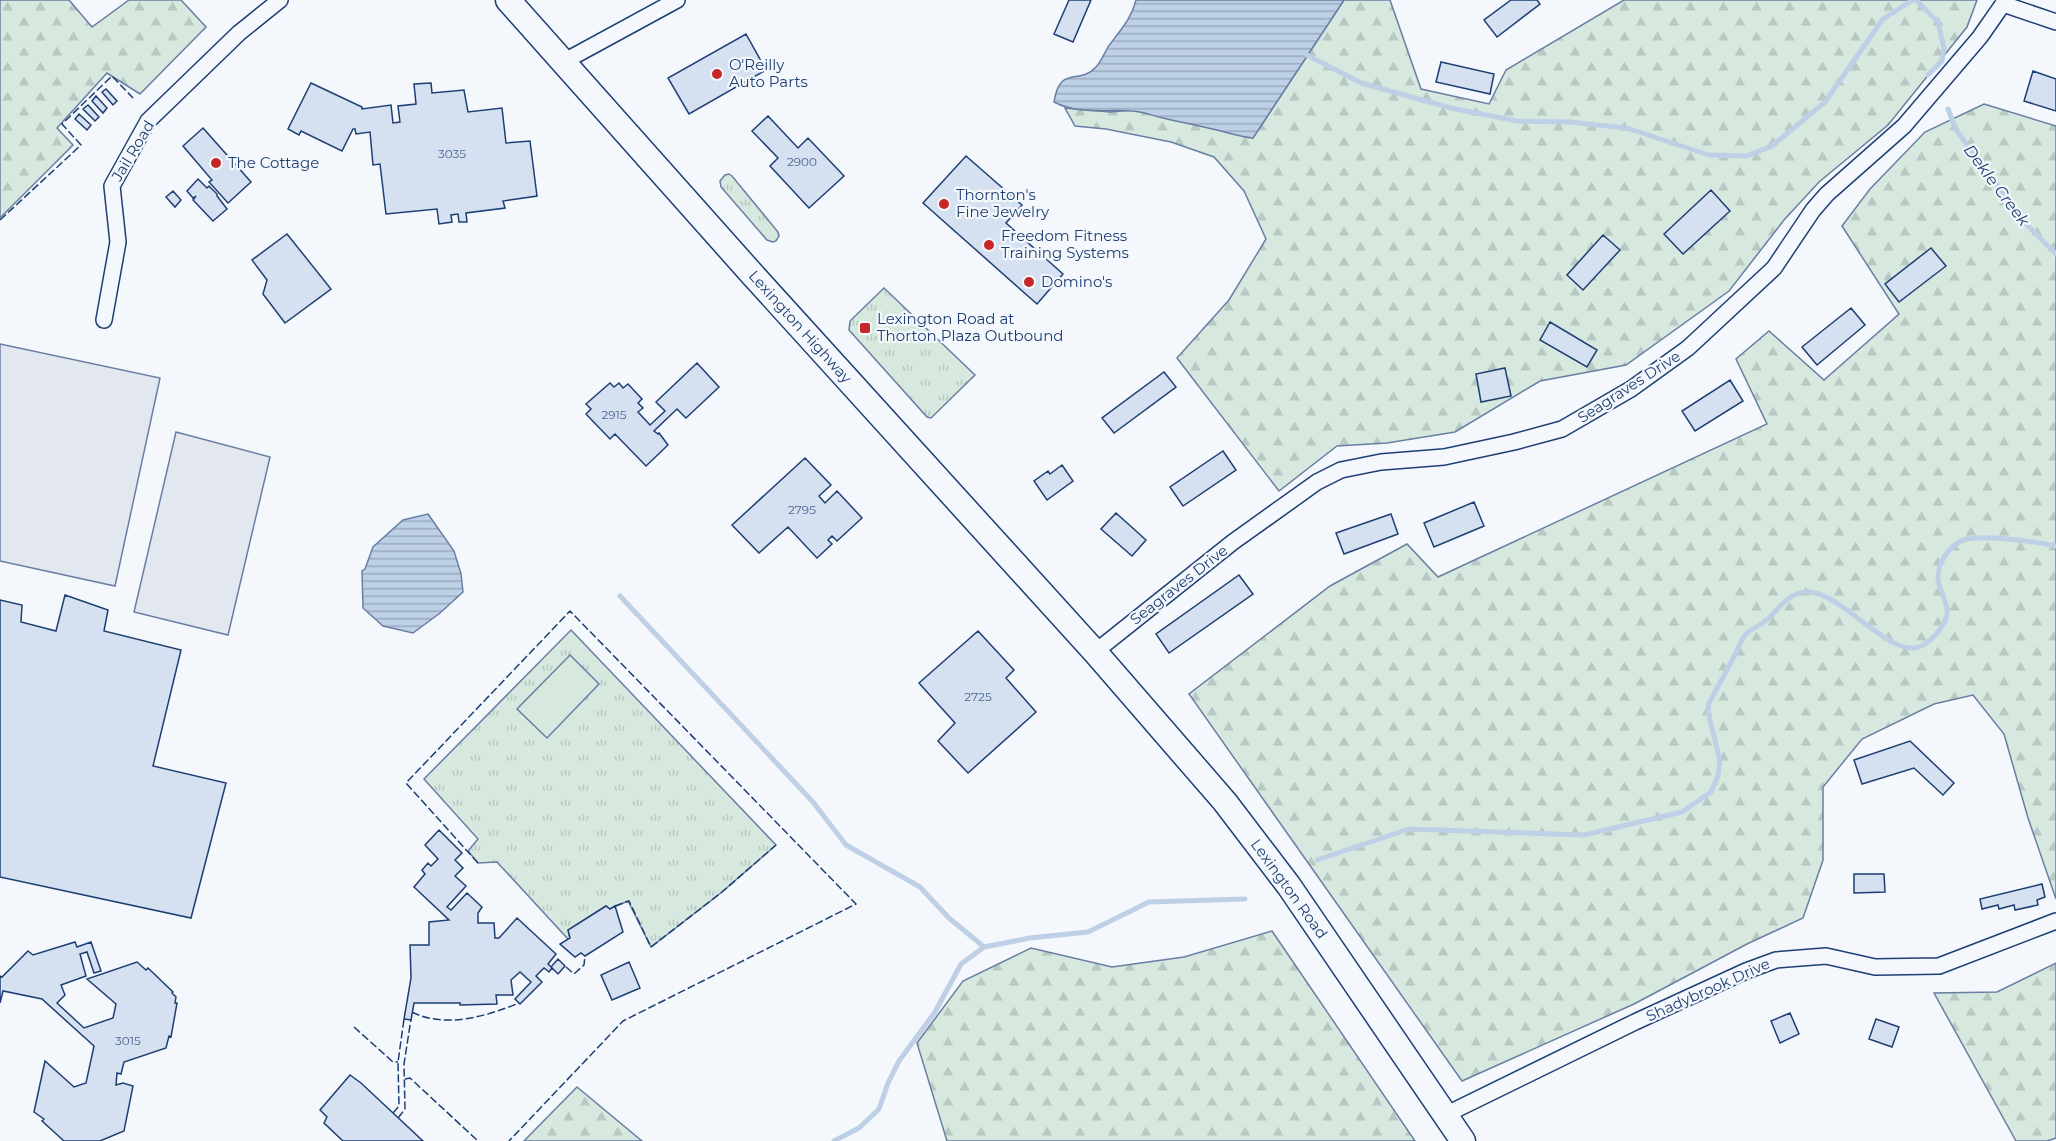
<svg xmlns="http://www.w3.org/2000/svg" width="2056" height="1141" font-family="Montserrat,sans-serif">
<defs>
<pattern id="grass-tufts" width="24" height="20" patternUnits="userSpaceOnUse" patternTransform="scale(1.5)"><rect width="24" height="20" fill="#d7e8df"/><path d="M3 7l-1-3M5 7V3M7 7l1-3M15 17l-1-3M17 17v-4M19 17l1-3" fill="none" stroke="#b8c8c3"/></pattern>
<pattern id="forest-firs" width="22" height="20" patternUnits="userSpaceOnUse" patternTransform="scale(1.5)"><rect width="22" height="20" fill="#d7e8df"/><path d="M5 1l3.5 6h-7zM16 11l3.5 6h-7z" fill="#b8c8c3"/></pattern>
<pattern id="water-rules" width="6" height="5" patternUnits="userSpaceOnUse" patternTransform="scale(1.5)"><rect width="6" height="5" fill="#bed0e5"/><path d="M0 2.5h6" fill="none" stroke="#9aaabe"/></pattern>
</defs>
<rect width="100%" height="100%" fill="#f4f7fb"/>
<path fill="url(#grass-tufts)" stroke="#687fa3" stroke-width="1.5" d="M729 174 732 176 778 232 779 236 776 241 773 242 767 240 721 187 720 181 725 175Z
M884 288 975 375 931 418 927 417 849 330 850 321Z
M571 630 776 845 722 892 651 947 628 901 610 909 606 906 568 930 570 938 568 939 497 862 478 863 468 851 478 839 424 779Z"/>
<path fill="url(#forest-firs)" stroke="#687fa3" stroke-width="1.5" d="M0 0H69L92 27 129 0H181L206 27 140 94 107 73 57 128 73 145 0 218Z
M1344 0H1390L1421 89 1489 104 1506 70 1624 0H1977L1967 27 1888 125 1819 182 1784 220 1729 291 1626 365 1540 381 1455 432 1387 443 1337 446 1279 491 1177 358 1229 300 1266 239 1244 191 1214 157 1171 142 1106 129 1075 126 1065 108 1110 112 1133 110 1253 138Z
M1984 104 2056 126V899L2028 818 2004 734 1973 695 1934 704 1862 739 1823 787V860L1803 918 1747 944 1634 1004 1462 1081 1189 694 1330 586 1407 544 1438 577 1767 424 1736 359 1769 331 1824 380 1899 314 1842 226 1870 189 1925 132Z
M1272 931 1415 1141H947L917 1043 963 981 1031 948 1112 967 1184 957Z
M2056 963V1138L2047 1141H2016L1934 993 1997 992Z
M577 1087 642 1141H524Z"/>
<path fill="#d7e8df" stroke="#687fa3" stroke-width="1.5" d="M570 655 599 684 547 738 517 709Z"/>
<path fill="#e3e8f0" stroke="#687fa3" stroke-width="1.5" d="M0 344 160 378 115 586 0 561Z
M176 432 270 457 228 635 134 612Z"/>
<path fill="url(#water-rules)" stroke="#687fa3" stroke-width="1.5" d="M1136 0H1344L1253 138C1238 137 1224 131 1208 128 1193 124 1178 122 1163 118 1153 116 1142 111 1131 111 1105 109 1079 115 1054 102 1060 64 1079 86 1096 67 1101 62 1104 54 1108 47 1120 30 1131 20 1136 0Z
M428 514 454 551 461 574 463 592 440 613 413 633 383 626 363 608 362 571 365 569 373 547 403 520Z"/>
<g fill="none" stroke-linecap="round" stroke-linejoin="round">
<path stroke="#bed0e5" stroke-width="5" d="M1916 0 1938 22 1944 48 1942 61 1928 75
M1307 55 1361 83 1451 108 1517 121 1569 122 1627 128 1709 155 1747 156 1772 146 1825 102 1883 19 1913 0
M1948 109 1956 130 2028 226 2056 254
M620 596 813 802 846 845 920 887 949 918 984 947 1030 938 1088 932 1149 902 1245 899
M1317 860 1409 829 1584 835 1682 812 1711 792 1718 776 1720 761 1708 712 1709 703C1718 687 1726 671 1735 655 1738 649 1741 640 1745 635 1750 629 1759 627 1764 622 1776 613 1784 598 1799 593 1835 580 1891 665 1923 645 1935 638 1949 622 1947 608 1945 598 1938 588 1938 577 1938 563 1948 548 1961 541 1976 533 2038 542 2056 546
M834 1141 859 1128 879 1109 888 1083 899 1061 935 1012 961 964 984 947"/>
</g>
<path fill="#d5e0f0" stroke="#1d3f73" stroke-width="1.5" d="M1069 0H1091L1073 42 1054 34Z
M1511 0H1537L1540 4 1497 37 1484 20Z
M746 34 766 70 689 114 668 78Z
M1441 62 1494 74 1490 94 1436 82Z
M2033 71 2056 79V111L2024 101Z
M311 83 362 107V109L391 105 393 123 400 122 398 106 416 104 414 84 431 83 432 93 464 90 468 112 502 108 506 143 530 141 537 196 503 201 505 208 466 213 467 222H459L458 214 451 215 452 222 439 224 437 209 386 214 380 164 373 165 370 132 356 134 355 129H353L342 151 301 131 299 135 288 129Z
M106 89 117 101 113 105 102 92Z
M96 96 107 108 103 113 92 101Z
M88 105 99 117 95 121 83 109Z
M79 114 91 125 87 130 75 119Z
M768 116 798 148 808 138 844 176 809 208 770 166 778 158 752 131Z
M203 128 251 182 228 203 209 182 212 180 183 146Z
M966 156 1022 205 1006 223 1063 274 1037 304 923 203Z
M198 179 207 188 209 186 217 194V196L227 209 213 221 193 200 196 196 193 198 187 191Z
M1711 190 1730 211 1683 254 1664 234Z
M173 191 181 200 175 207 166 197Z
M287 234 331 289 285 323 263 294 267 280 252 260Z
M1603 235 1620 250 1583 290 1567 275Z
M1931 248 1946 266 1899 302 1885 284Z
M1851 308 1865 325 1817 365 1802 347Z
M1550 322 1597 350 1587 367 1540 340Z
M697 363 719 387 686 418 677 409 654 431 658 434 659 433 668 445 646 466 615 434 610 439 586 414 591 409 586 404 610 383 614 387 619 383 623 388 628 384 642 399 638 403 643 408 638 412 650 425 665 411 656 402Z
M1505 368 1511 396 1481 402 1476 374Z
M1164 372 1176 387 1114 433 1102 418Z
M1730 380 1743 401 1695 431 1682 411Z
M1223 451 1236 470 1183 506 1170 487Z
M805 458 831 485 819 496 825 503 837 491 862 518 837 541 832 536 828 540 832 544 817 558 788 527 759 553 732 525Z
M1062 465 1073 481 1047 500 1034 481 1048 471 1050 474Z
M1474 502 1484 526 1434 547 1424 523Z
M1116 513 1146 540 1132 556 1101 529Z
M1391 514 1398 534 1344 554 1336 533Z
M1239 575 1253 594 1169 653 1156 634Z
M65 595 108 610 104 631 181 650 153 766 226 783 191 918 0 877V600L22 605 21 622 56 631Z
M978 631 1014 670 1006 678 1036 712 968 773 938 741 955 723 919 683Z
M1910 741 1954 783 1943 795 1914 768 1862 784 1854 760Z
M439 830 462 853 455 860 463 868 455 876 466 886 447 907 451 910 467 893 482 907 478 913V923H494L495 938H499L517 918 556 954 548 964 551 967 558 959 565 966 558 974 552 968 549 972 544 968 536 976 542 982 520 1004 515 999 531 982 520 972 511 980 513 995H496L497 1004 460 1005V1003H414L411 1020 404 1019 411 978 410 945H429V922L449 920 414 887 425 874 422 870 428 863 431 866 438 859 425 845Z
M1854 874H1884L1885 892 1854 893Z
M2042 884 2045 897 2037 900 2038 905 2015 910 2014 905 1999 909 1998 905 1982 909 1980 899Z
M606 906 610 909 615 906 623 932 585 956 581 953 575 957 560 944 570 938 568 930Z
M75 942 77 947 91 942 101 971 94 973 87 952 80 954 86 976 61 985 65 995 57 1003 84 1028 113 1018 116 1004 87 979 137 962 146 970 148 968 173 992 172 993 176 997 175 1003H177L171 1037 169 1036 166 1048 124 1062 121 1074 117 1073 116 1085 123 1083 133 1086 124 1131 100 1141H64L42 1121 44 1119 34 1112 45 1061 74 1087 86 1083 94 1046 42 999 3 991 0 1003V976L2 977 28 951 33 955Z
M629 962 640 988 612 1000 601 975Z
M1790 1013 1799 1034 1780 1043 1771 1021Z
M1876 1019 1899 1027 1892 1047 1869 1039Z
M350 1075 361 1083 423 1141H343L324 1123 327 1117 320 1110Z"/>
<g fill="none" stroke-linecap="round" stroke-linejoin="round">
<defs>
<path id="minor" d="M2004 0 2003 4 2056 22
M563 62 677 0
M104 320 118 242 112 186 148 121 239 33 280 0
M1095 652 1233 542 1317 482 1341 470 1381 462 1444 457 1514 442 1562 429 1631 389 1688 348 1774 268 1813 210 1827 194 1904 126 1980 37 2003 4
M1445 1115 1635 1022 1746 971 1776 960 1826 956 1875 967 1939 966 2056 921"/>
<path id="trunk" d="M508 0 752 274 1095 652 1225 802 1289 886 1463 1141"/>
</defs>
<use href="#minor" stroke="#1d3f73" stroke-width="18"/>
<use href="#trunk" stroke="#1d3f73" stroke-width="27"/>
<use href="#minor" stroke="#f4f7fb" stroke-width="15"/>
<use href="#trunk" stroke="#f4f7fb" stroke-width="24"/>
<path stroke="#1d3f73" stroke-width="1.5" stroke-dasharray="8 3" stroke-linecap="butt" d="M0 220 81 145 62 124 112 76 133 98
M478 863 406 783 570 611 856 904 623 1021 509 1141
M615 906 629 901 651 947 722 892 776 845
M566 967 574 974 584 965 585 956
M412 1012C445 1029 487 1016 519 1003
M354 1027 393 1062H398
M405 1079 410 1078 478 1141
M393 1113 399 1106 398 1062 404 1019
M398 1118 405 1109 404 1064 411 1019"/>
</g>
<g fill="#c62828" stroke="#f4f7fb" stroke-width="2">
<circle cx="717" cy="74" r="6"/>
<circle cx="216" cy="163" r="6"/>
<circle cx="944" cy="204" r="6"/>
<circle cx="989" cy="245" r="6"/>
<circle cx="1029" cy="282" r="6"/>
<rect x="859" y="322" width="12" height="12" rx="3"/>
</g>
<g text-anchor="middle" stroke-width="4.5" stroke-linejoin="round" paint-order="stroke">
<g font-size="12" fill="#4b6792">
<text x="452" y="158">3035</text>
<text x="802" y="166">2900</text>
<text x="614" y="419">2915</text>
<text x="802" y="514">2795</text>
<text x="978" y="701">2725</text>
<text x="128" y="1045">3015</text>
</g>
<g font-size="15" fill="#1d3f73" stroke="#f4f7fb" text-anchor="start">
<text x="729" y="70">O'Reilly<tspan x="729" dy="17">Auto Parts</tspan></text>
<text x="228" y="168">The Cottage</text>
<text x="956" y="200">Thornton's<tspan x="956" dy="17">Fine Jewelry</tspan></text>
<text x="1001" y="241">Freedom Fitness<tspan x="1001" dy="17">Training Systems</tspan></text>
<text x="1041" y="287">Domino's</text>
<text x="877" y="324">Lexington Road at<tspan x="877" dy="17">Thorton Plaza Outbound</tspan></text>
</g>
<g font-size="15" fill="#1d3f73" stroke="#f4f7fb">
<text transform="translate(133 151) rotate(-59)" y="5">Jail Road</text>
<text transform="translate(800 327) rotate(48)" y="5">Lexington Highway</text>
<text transform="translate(1629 387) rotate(-33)" y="5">Seagraves Drive</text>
<text transform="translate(1179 585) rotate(-38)" y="5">Seagraves Drive</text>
<text transform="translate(1289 889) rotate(54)" y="5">Lexington Road</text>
<text transform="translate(1708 990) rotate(-24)" y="5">Shadybrook Drive</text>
</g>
<g font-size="16" font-style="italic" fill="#1d3f73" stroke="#f4f7fb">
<text transform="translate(1997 185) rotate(53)" y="6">Dekle Creek</text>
</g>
</g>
</svg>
